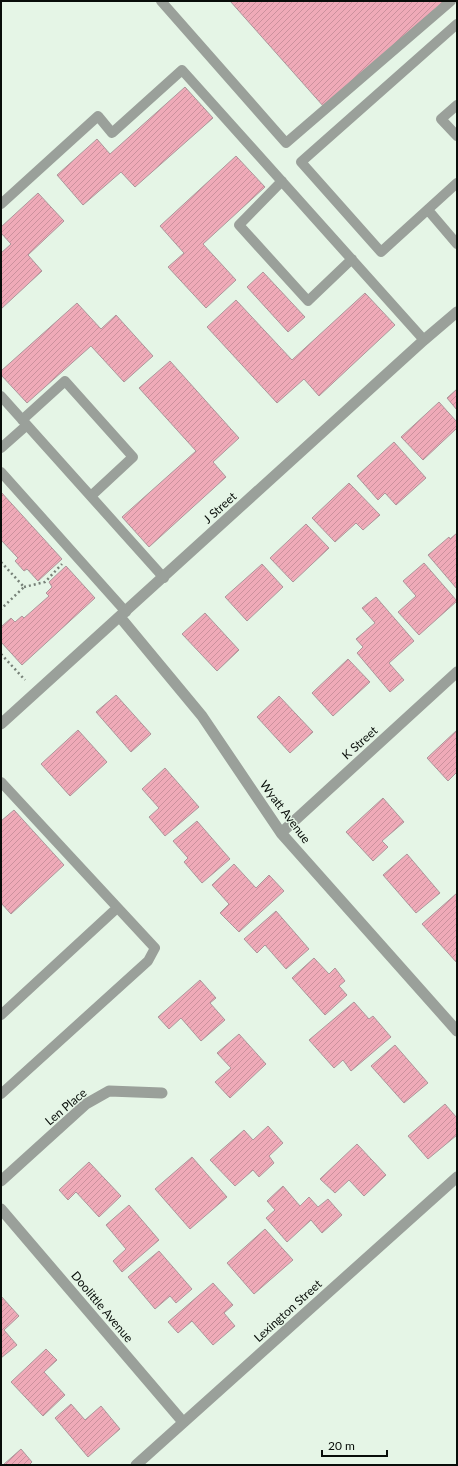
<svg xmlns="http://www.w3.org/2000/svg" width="458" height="1466" font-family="Lato,sans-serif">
<defs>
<pattern id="building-hatch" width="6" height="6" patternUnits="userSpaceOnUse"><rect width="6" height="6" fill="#efaab8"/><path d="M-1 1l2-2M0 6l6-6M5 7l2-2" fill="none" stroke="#cb919d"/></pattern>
</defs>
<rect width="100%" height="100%" fill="#e5f5e6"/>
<path fill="url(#building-hatch)" stroke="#ad979b" d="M230 1H444L324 107Z
M185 87 213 118 135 187 121 172 83 205 57 175 97 139 110 154Z
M236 156 265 187 203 244 236 280 206 308 168 267 184 253 160 226Z
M38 193 64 221 28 255 42 271 1 309V253L11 244 1 233V227Z
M263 272 305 317 288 332 247 287Z
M365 293 395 325 319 396 304 379 277 403 207 327 236 300 292 360Z
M77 303 101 329 116 315 153 356 124 382 91 346 27 403 1 375V371Z
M170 361 239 438 213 462 226 477 149 547 122 517 196 451 139 388Z
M457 389V410L447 398Z
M439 402 457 422V428L423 460 401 437Z
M394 442 426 478 396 505 385 493 378 500 357 476Z
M349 483 380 515 363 530 356 523 335 542 312 518Z
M1 492 62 559 38 581 27 569 24 571 15 561 18 558 1 540Z
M306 524 329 548 293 582 270 558Z
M457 533V589L428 555 449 537 450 539Z
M424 563 457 601 419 635 398 612 416 596 403 581Z
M262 564 283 587 247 621 225 597Z
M66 566 95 598 22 665 1 642V627L11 618 15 622 22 616 24 618 49 596 46 593 52 587 49 582Z
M376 597 414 641 389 663 404 680 390 692 357 653 363 647 356 639 375 623 362 608Z
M205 613 239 650 217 671 182 634Z
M348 659 370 682 333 716 312 693Z
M116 695 151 734 131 752 96 712Z
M279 696 313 732 290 753 257 717Z
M78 730 107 762 70 796 41 764Z
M457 730V772L448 781 427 758Z
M165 768 199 807 165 836 149 817 159 808 142 789Z
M383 798 404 822 382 841 388 847 373 861 346 832Z
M14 810 64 865 11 914 1 903V821Z
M197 821 230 859 202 883 184 862 188 858 173 841Z
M407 854 440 893 416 913 383 875Z
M234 864 256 888 269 875 284 891 239 932 220 913 229 904 212 885Z
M457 893V963L422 924Z
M276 911 309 949 286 969 265 945 257 953 244 939Z
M314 958 329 974 335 968 345 981 339 986 347 995 325 1015 292 978Z
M200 980 216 998 210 1003 225 1020 201 1041 181 1018 169 1029 158 1017Z
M354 1002 369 1019 373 1016 391 1037 351 1071 343 1060 334 1068 309 1040Z
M239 1034 266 1064 230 1098 215 1082 231 1068 217 1053Z
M395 1045 428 1083 404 1103 371 1066Z
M445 1104 457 1118V1135L428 1159 408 1136Z
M268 1126 283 1143 269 1156 274 1163 259 1177 253 1170 235 1186 210 1160 244 1130 253 1140Z
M357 1144 386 1175 364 1196 349 1180 335 1193 320 1179Z
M192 1157 227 1197 190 1229 155 1189Z
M89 1162 121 1196 99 1217 76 1192 68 1200 59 1190Z
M283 1186 300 1206 309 1197 318 1207 328 1199 342 1215 322 1233 311 1220 287 1242 266 1218 275 1210 267 1201Z
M129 1205 159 1240 122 1272 113 1261 126 1249 106 1225Z
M265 1229 293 1260 254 1294 227 1263Z
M159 1251 192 1289 176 1303 170 1296 155 1309 128 1277Z
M213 1283 233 1305 224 1313 235 1326 213 1345 192 1321 178 1333 168 1322Z
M1 1296 19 1316 4 1330 17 1345 1 1358Z
M46 1349 57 1360 44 1372 65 1395 43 1416 11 1382Z
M71 1404 85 1420 101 1406 120 1429 88 1457 55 1418Z
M21 1449 32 1462 29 1465H3Z"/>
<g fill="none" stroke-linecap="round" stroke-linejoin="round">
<path stroke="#768077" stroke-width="2.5" stroke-dasharray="2 3" stroke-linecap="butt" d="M1 562 24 587 1 609
M24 587 45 582 62 564
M1 654 25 680"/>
<path stroke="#9aa09a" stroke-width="10" d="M161 1 286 143 451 1
M457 24 301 162 381 252 457 183
M457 105 441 119 457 136
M282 181 239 225 308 301 352 259
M1 204 98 116 112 133 182 70 424 340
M428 210 457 244
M1 396 164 578
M22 420 65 381 133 457 91 496
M1 448 27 425
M1 472 126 612
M1 782 155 948 148 961 1 1094
M1 1015 117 908"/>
<path stroke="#9aa09a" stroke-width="11" d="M120 617 202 716 281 833 457 1031
M281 833 457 672
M1 1181 86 1104 109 1091 162 1093
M1 1209 183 1422
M136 1465 457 1177"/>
<path stroke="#9aa09a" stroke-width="11" d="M1 724 424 340 457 312"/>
</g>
<g text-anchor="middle" stroke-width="3" stroke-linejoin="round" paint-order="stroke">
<g font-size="12" fill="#080d09" stroke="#e5f5e6">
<text transform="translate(220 508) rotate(-42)" y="4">J Street</text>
<text transform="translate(360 743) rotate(-42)" y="4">K Street</text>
<text transform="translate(285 812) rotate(53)" y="4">Wyatt Avenue</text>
<text transform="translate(66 1107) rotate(-40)" y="4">Len Place</text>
<text transform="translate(102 1307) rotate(50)" y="4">Doolittle Avenue</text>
<text transform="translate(288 1311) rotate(-42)" y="4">Lexington Street</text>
</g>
</g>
<rect width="458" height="1466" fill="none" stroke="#080d09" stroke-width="4"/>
<path d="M322 1450v6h65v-6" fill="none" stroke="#080d09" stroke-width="2"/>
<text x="328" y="1450" font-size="12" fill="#080d09" stroke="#e5f5e6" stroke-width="3" paint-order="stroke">20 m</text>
</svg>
